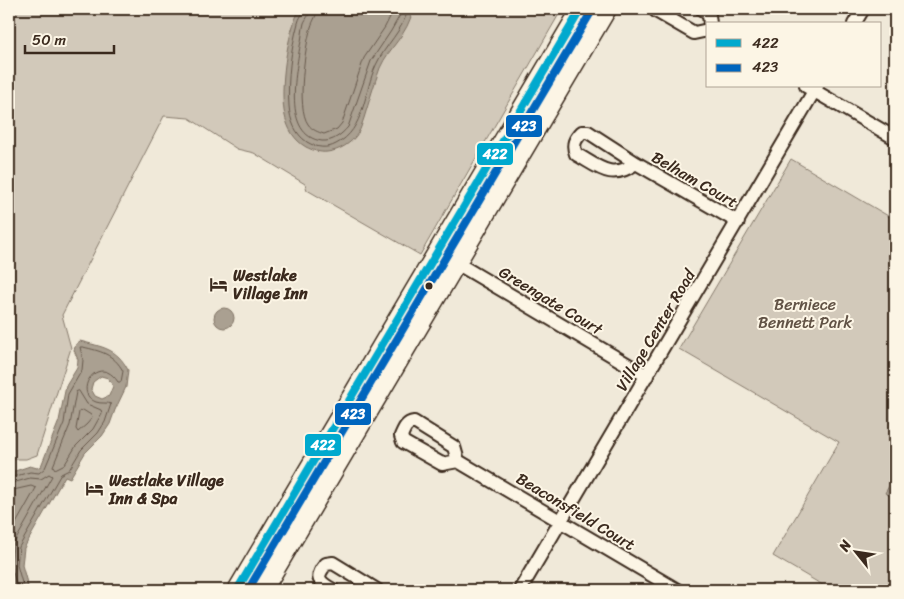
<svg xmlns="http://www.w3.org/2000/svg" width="904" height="599" font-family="Sriracha,sans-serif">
<rect width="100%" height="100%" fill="#f0e9d9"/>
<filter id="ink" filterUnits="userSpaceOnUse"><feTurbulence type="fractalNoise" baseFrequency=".02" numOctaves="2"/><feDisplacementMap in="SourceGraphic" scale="10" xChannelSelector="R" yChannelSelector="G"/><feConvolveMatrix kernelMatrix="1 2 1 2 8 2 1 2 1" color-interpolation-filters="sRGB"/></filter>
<g filter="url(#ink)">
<path fill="#d2c9ba" stroke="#867a6c" d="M9 9H562L420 255 307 190 305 184 254 153 237 149 189 118 164 116 62 315 71 348 37 455 26 459H9Z
M791 159 895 220V590H831L773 556 839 442 679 349Z"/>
<path fill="#aaa091" stroke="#7e7163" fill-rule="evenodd" d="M300 9H413C408 35 389 47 380 68 374 84 369 102 364 118 362 123 361 129 358 133 352 143 339 151 327 152 320 153 312 150 306 147 294 140 288 129 285 116 279 91 287 31 300 9Z
M214 318a10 10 0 1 1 20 0a10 10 0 1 1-20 0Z
M80 341C102 347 117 348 128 370L126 387 115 410 110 424 102 436 85 453 70 478 65 476 24 548 22 565 29 590H9V473L30 466 37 468 41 466 59 421 66 386 77 368 78 360 74 350 76 344ZM101 376 108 378 113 386 109 396 102 399 95 396 91 389 93 382Z
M893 479 895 480V499L885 493Z"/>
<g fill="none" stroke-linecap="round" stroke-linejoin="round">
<path stroke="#67594c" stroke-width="1" d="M304 9C303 14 299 18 298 23 291 49 287 79 289 106 290 120 295 134 307 142 317 148 327 149 336 144 365 130 364 91 376 65 385 45 403 31 408 9
M310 9C310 15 306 18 304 23 302 30 302 39 300 46 296 72 282 136 322 141 333 142 342 134 348 127L371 61 391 31 400 15 402 9
M317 9C317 16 313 20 311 27 305 47 296 107 308 124 312 130 318 132 324 134L337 129 342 123 364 58 385 27 394 9
M79 391 87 404 101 410 102 413 93 429 76 446 65 464 55 469 53 466 70 425 76 392Z
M83 410 91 415 92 418 87 424 78 432 76 429 79 412Z
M9 478 30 472 39 473 45 468 64 423 68 394 82 370 83 360 80 347H83C100 351 114 354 123 371L121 382H118C99 352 71 392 96 402 101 404 107 402 111 404L105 422 98 433 81 450 69 470 61 474 19 547 17 565 24 590
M9 484 30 478 41 479 49 474 52 476 13 545 11 566 18 590
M9 491 31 486 36 488 9 536"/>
<defs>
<path id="minor" d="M655 9 656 11 694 33 708 30
M702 9 709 15 710 24
M854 24 863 9
M806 86 895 138
M636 163C611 181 599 167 576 154 572 144 575 139 582 132H588L636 163 738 222
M438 252 647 376
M414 422 454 447 458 461 442 464 403 442 401 436C404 429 406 423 414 422Z
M458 461 677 590
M333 590C319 582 314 578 326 564L333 563 377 590
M520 590 817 86"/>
<path id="secondary" d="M237 590 581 9
M263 590 607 9"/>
</defs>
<use href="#minor" stroke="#3b2a1e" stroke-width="16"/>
<use href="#secondary" stroke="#3b2a1e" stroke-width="21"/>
<use href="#minor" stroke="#fcf5e5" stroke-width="12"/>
<use href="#secondary" stroke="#fcf5e5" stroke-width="18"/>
<defs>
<path id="bus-1" d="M237 590 581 9"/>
<path id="bus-2" d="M248 590 590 14"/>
</defs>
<use href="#bus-1" stroke="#fcf5e5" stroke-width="11"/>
<use href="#bus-2" stroke="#fcf5e5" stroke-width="11"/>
<use href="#bus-1" stroke="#00a9ce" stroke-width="8"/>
<use href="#bus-2" stroke="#0065bd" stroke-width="8"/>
</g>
</g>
<defs>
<symbol id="hotel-bare" viewBox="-9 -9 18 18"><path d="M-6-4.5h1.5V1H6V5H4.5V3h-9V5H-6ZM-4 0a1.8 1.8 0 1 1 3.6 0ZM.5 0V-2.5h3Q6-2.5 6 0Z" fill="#3b2a1e" stroke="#fcf5e5" stroke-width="2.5" paint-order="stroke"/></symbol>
</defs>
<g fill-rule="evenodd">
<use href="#hotel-bare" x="206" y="272" width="25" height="25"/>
<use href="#hotel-bare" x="82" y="476" width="25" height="25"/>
</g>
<circle fill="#3b2a1e" stroke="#fcf5e5" stroke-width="2" cx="429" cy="286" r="4.5"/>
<g text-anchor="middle" stroke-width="4" stroke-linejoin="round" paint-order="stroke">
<g font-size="16" fill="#3b2a1e" stroke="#fcf5e5">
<text transform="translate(695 179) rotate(30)" y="6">Belham Court</text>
<text transform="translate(551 300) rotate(31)" y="6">Greengate Court</text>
<text transform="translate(655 330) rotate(-59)" y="6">Village Center Road</text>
<text transform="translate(576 511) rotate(31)" y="6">Beaconsfield Court</text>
</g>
<g font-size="16" font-weight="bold" fill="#3b2a1e" stroke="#fcf5e5" text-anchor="start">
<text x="233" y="281">Westlake<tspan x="233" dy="18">Village Inn</tspan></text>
<text x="109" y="486">Westlake Village<tspan x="109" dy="18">Inn &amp; Spa</tspan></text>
</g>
<g font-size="16" fill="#615245" stroke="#fcf5e5">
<text x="805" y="310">Berniece<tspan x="805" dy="18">Bennett Park</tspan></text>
</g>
</g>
<g stroke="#fcf5e5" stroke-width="2">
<rect x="505" y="114" width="38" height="24" rx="5" fill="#0065bd"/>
<rect x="476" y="142" width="38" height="24" rx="5" fill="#00a9ce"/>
<rect x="334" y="402" width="38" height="24" rx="5" fill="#0065bd"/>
<rect x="304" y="433" width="38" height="24" rx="5" fill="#00a9ce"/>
</g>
<g font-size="14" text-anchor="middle" font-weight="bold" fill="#fff">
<text x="524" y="131">423</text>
<text x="495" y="159">422</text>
<text x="353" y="419">423</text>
<text x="323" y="450">422</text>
</g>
<rect width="904" height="599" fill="none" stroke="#fcf5e5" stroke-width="30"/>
<rect x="15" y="15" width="874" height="569" fill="none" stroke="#3b2a1e" stroke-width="2" filter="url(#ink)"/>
<rect x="706" y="22" width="175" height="65" fill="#fcf5e5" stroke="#afa495"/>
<rect x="716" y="39" width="25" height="8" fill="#00a9ce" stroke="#afa495"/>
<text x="752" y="48" font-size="15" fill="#3b2a1e">422</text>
<rect x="716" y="64" width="25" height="8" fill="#0065bd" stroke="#afa495"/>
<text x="752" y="72" font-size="15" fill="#3b2a1e">423</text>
<g transform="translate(856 552) rotate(300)" stroke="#fcf5e5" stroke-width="4" paint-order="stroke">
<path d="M0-4L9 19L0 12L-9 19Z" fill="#3b2a1e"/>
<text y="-8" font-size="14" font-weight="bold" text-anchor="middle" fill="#3b2a1e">N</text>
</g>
<path d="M25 45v8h89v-8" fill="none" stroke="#3b2a1e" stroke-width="2.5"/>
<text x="32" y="45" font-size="15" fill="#3b2a1e" stroke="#fcf5e5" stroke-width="4" paint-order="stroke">50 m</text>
</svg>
